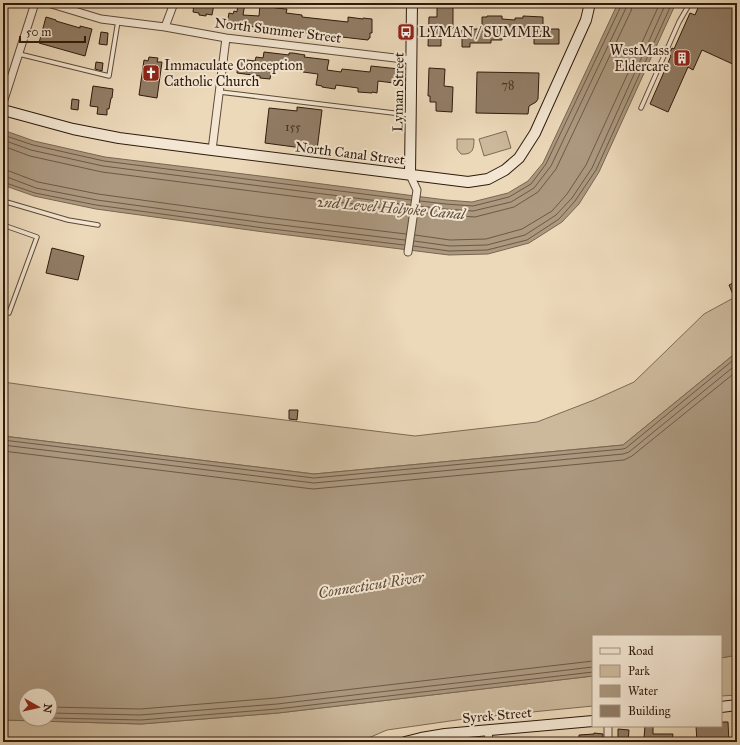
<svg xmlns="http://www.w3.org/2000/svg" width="740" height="745" font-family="'IM FELL Great Primer',serif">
<rect width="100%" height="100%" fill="#ecd9ba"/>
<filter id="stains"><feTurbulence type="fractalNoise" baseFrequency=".005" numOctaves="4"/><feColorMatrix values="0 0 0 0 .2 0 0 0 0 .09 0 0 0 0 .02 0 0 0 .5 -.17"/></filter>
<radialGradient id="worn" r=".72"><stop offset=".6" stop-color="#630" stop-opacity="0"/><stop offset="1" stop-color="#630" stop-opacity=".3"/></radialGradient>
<path fill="#ccb99c" stroke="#7d6a54" d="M506 131 511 148 484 156 479 139Z
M457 139H474C474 149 473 155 461 154L457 149Z
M737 296V352L623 445 314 474 3 436V382L195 409 415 436 537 422 594 400 634 382 704 314Z
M737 655V695L721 696V658Z
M593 676V706L471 718 387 730 359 742H3V720L141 724 278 713Z"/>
<path fill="#ab987f" stroke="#796651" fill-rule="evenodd" d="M618 3H676L599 172 579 204 562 222 529 243 488 254 449 255 264 232 96 209 34 196 3 185V130L34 141 105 157 268 177 446 200 472 202 508 193 528 181 543 163Z
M737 352V655L721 658V636H593V676L278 713 141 724 3 720V436L314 474 623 445ZM26 695H50V719H26Z"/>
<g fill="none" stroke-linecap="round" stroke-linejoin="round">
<path stroke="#6c5946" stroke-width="1" d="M3 135 33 145 104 161 411 200
M3 140 31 150 103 166 410 205
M3 146 30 156 102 172 409 211
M3 171H9L38 182 98 194 265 217 406 234
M3 177H7L36 188 97 200 265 223 405 240
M3 182 35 193 96 205 264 228 404 245
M420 201 446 204 473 206 509 197 531 184 546 164 621 6 622 3
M419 206 445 209 473 211 511 202 534 188 551 166 626 8 627 3
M418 212 445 215 475 217 514 207 538 192 556 169 631 11 633 3
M415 235 450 240 486 239 522 229 552 211 567 194 586 165 660 3
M414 241 450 246 487 245 525 235 556 215 572 198 592 168 666 3
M413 246 449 251 487 250 527 240 559 219 575 201 596 170 672 3
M3 440 314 478 623 449 626 448 737 357
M3 445 314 483 623 454 629 452 737 364
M3 451 313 489 624 460 632 456 737 371
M50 707 140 709 276 698 593 661
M50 713 140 715 277 704 593 667
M50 718 141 720 277 709 593 672"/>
</g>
<path fill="#917d66" stroke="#2e1a0c" d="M194 3 214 4 212 15 206 14V16L199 15V13L193 12Z
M238 3H245L243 15 259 16 260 5H266L267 3H275V8L287 9 286 13 302 15V17L348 22V17L363 19V18L372 19V33H370V38H369L368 40 289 31V30L275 29V28L256 26V27L227 24 229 13 233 14 234 11 237 12Z
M437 3H453V28H441V46H428L429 17H437Z
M700 3H737V66L702 50 693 70 688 67 668 112 650 104 671 56 669 54 672 48 674 49 690 13 695 15Z
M487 16H502V19L515 20V18H523V16L543 17V29H559V44H534V38L502 37V40H491V43H470V47H462V30H466V29H482V17H487Z
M46 17 56 20V21L80 28V26L92 29 85 56 39 43Z
M101 32 108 33 107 45 99 44Z
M264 52 289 55V53H293L305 55 304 57 329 60 327 70 341 72 342 69 370 72 371 66 399 69 397 82 394 81V83L378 81 377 93 372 92V93L358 92V88L336 85 335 89 322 87V86L316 85 318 74 303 72V70L287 68V70L272 68 270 79 260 78V76L237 73 238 59 255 61 256 57 263 58Z
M149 57 158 58 157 62H162L157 98 139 95 144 60 148 61Z
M96 62 103 63 102 71 95 69Z
M429 68 445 69 444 86 453 87 452 112 436 111V102H430V96H428Z
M477 72 539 73 538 99 536 102 529 106 528 114 476 113Z
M93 86 113 89 112 98H111L109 109H107V115L97 114 98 107 90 106Z
M72 99 79 100 78 110 71 109Z
M297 107 322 110 317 150 265 143 269 108 297 111Z
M52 248 84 256 78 280 46 273Z
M737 281V304L729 285Z
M289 410H298L297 420 289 419Z
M721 722H728L729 742H697L696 726H721Z
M645 726H653V734H673L672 742H648V740H646V738H644Z
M618 729 629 730 628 742H618Z
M594 733 603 734V742H579V735L594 734Z"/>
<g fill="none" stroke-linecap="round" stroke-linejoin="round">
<defs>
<path id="lane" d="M19 54 109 76 118 21
M220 92 410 115
M641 108 679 22 690 3
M3 201 68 220 98 225
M3 225 37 237 9 313 3 311"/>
<path id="street" d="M48 3 101 19 165 27 226 38 412 60
M165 27 174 3
M3 103 35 3
M212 150 226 38
M408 252 417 190 410 175
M488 730 489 742
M608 742V726"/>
<path id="secondary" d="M3 110 73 129 119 138 212 150 468 182 488 179 505 170 519 158 535 133 586 20 590 3
M410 175 412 3
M721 707 737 705
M405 742 421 738 445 734 593 721"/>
</defs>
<use href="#lane" stroke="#5e4a38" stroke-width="5.5"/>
<use href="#street" stroke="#5e4a38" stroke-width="9"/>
<use href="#secondary" stroke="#2e1a0c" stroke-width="12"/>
<use href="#lane" stroke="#f3e6d2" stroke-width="3.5"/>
<use href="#street" stroke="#f3e6d2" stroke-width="7"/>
<use href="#secondary" stroke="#f3e6d2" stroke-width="10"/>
</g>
<defs>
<symbol id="bus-square" viewBox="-11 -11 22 22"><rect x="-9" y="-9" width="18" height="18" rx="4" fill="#8f2418" stroke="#f3e6d2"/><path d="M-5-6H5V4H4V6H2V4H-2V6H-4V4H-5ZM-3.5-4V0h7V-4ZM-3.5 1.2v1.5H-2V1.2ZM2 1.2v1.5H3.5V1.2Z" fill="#fff"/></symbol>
<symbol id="building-square" viewBox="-11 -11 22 22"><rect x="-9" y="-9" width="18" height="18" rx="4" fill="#8f2418" stroke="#f3e6d2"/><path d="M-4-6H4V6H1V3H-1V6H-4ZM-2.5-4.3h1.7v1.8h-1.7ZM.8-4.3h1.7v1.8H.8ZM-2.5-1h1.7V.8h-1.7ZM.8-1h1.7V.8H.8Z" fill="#fff"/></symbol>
<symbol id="church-square" viewBox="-11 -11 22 22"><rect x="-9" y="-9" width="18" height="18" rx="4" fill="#8f2418" stroke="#f3e6d2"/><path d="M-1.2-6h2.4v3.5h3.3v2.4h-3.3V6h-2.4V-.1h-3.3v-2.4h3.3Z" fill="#fff"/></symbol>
</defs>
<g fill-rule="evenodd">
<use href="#bus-square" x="396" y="22" width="20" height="20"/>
<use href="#building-square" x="672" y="48" width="20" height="20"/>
<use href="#church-square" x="141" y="63" width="20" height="20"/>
</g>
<g text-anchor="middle" stroke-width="4" stroke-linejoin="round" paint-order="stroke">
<g font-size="12" fill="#473322">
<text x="508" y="89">78</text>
<text x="293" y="131">155</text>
</g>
<g font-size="14" fill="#2e1a0c" stroke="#f3e6d2">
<text transform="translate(278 30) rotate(7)" y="5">North Summer Street</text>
<text transform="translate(398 92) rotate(-89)" y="5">Lyman Street</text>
<text transform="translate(350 153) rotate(7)" y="5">North Canal Street</text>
<text transform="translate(497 715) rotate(-5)" y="5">Syrek Street</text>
</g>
<g font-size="14" fill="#2e1a0c" stroke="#f3e6d2" text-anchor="start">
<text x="419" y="37">LYMAN / SUMMER</text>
<text x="669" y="55" text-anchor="end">WestMass<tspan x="669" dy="16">Eldercare</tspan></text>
<text x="164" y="70">Immaculate Conception<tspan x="164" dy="16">Catholic Church</tspan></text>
</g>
<g font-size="15" font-style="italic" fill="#604c3a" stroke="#f3e6d2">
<text transform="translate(391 208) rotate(5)" y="5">2nd Level Holyoke Canal</text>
<text transform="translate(371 585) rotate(-9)" y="5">Connecticut River</text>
</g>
</g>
<rect width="740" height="745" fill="none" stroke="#ecd9ba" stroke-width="16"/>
<rect x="4" y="4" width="732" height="737" fill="none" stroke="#2e1a0c" stroke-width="2"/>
<rect x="8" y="8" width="724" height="729" fill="none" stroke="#2e1a0c"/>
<rect x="592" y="635" width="130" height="92" fill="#f3e6d2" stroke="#a49483"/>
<rect x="600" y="648" width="20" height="6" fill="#f3e6d2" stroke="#a49483"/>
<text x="628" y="655" font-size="12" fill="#2e1a0c">Road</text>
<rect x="600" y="665" width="20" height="12" fill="#ccb99c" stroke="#a49483"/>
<text x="628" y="675" font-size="12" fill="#2e1a0c">Park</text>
<rect x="600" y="685" width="20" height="12" fill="#ab987f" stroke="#a49483"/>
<text x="628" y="695" font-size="12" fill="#2e1a0c">Water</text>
<rect x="600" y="705" width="20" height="12" fill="#917d66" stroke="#a49483"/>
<text x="628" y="715" font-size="12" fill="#2e1a0c">Building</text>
<g transform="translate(38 707) rotate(98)"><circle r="19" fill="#f3e6d2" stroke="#a49483"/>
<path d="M0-3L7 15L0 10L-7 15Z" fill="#8f2418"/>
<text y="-6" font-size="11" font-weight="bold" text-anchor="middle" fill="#2e1a0c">N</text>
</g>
<path d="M20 36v6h65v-6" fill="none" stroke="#2e1a0c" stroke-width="2"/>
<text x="26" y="36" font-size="12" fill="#2e1a0c" stroke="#f3e6d2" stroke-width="3" paint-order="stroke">50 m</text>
<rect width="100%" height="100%" filter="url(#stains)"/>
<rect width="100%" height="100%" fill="url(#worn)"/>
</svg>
